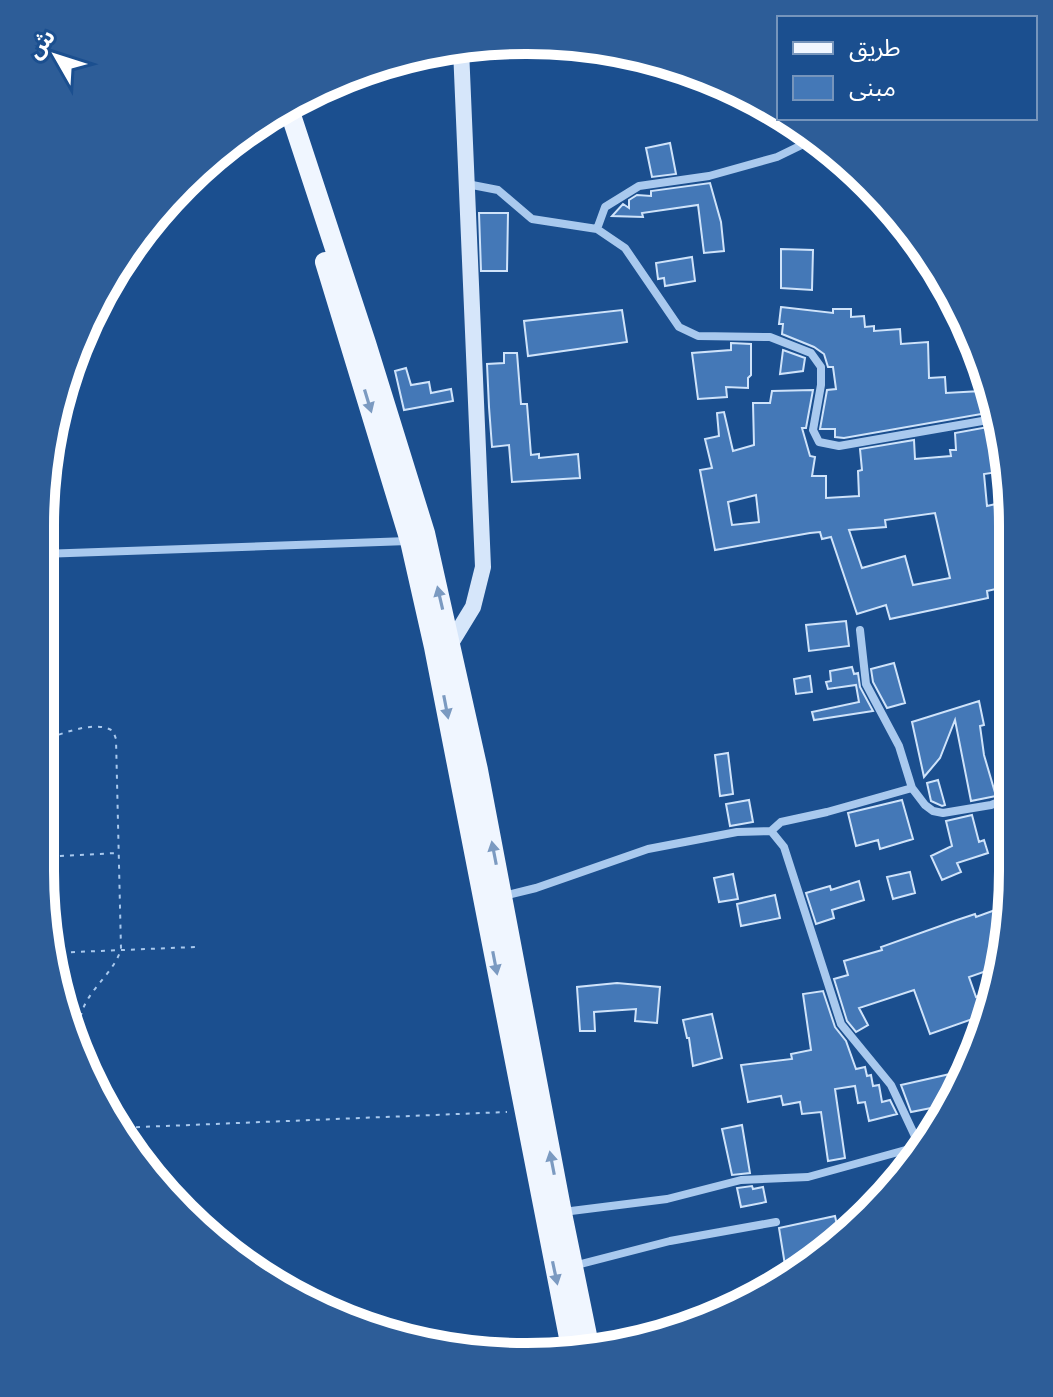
<svg xmlns="http://www.w3.org/2000/svg" width="1053" height="1397" font-family="'Alegreya Sans','Noto Sans Arabic',sans-serif">
<rect width="100%" height="100%" fill="#1b4f8f"/>
<path fill="#4478b7" stroke="#cfe3fa" stroke-width="2" fill-rule="evenodd" d="M670 143 676 174 652 177 646 148Z
M710 183 721 222 724 251 704 253 698 205 642 213 643 217 612 216 623 204 629 208V200L637 195 651 196V191Z
M479 213H508L507 271H481Z
M781 249 813 250 812 290 781 288Z
M692 257 695 281 665 286 664 278 658 279 656 263Z
M781 307 833 313V309H851V317L864 316 865 327 874 326V331L900 329 901 344 928 342 929 378 945 377 946 393 981 391 980 363H984L995 404V414L987 413 844 438 835 437V429H820L827 390 836 389 833 367H828L824 354 814 347 782 334 783 324H779Z
M622 310 627 342 528 356 524 321Z
M731 343 751 344V375L748 378V388L726 387 727 397 698 399 692 353 731 350Z
M783 350 805 358 803 371 780 374Z
M504 353H517L521 404H527L531 455 539 454V458L578 454 580 478 512 482 509 445 492 447 489 407 487 364 504 363Z
M406 368 411 385 429 382 431 393 451 389 453 401 404 410 395 371Z
M813 390 806 428H802L810 456 815 457 812 476H826V498L859 496 858 471 862 470 860 449 914 440 915 459 951 456 950 450H956L955 433 988 427 994 428V431L1001 430 1007 456 997 457 998 472 984 474 987 506 1009 501V586L987 591 988 598 890 619 886 605 857 614 831 537 822 539 820 532 810 533 715 550 700 470 712 468 705 439 719 436 717 413 724 412 733 451 754 445 753 403H770L772 391ZM756 495 759 522 732 525 728 502ZM935 513 950 578 913 585 905 556 862 568 849 530 886 527 885 520Z
M846 621 849 646 809 651 806 625Z
M894 663 905 703 887 708 873 682 871 669Z
M852 667 854 674 858 673 860 687 873 711 814 720 812 712 859 702 856 685 828 689 826 682 831 681 830 671Z
M810 676 812 692 796 694 794 679Z
M979 701 984 725 980 726 984 755 996 796 971 801 955 720 940 758 924 777 912 722Z
M728 753 733 794 720 796 715 755Z
M938 780 945 805 942 806 931 801 927 783Z
M749 800 753 822 730 826 726 804Z
M902 800 913 839 880 849 878 840 856 846 848 813Z
M972 815 979 842 984 840 988 853 957 863 961 872 942 880 931 856 952 846 946 821Z
M910 872 915 893 893 899 887 877Z
M1009 873V905L1007 906 997 876Z
M733 874 738 899 719 902 714 878Z
M859 881 864 900 832 910 834 918 816 924 806 893 830 886 831 890Z
M775 895 780 918 741 926 737 904Z
M1009 905V927L993 933 1001 957 993 982 989 970 969 977 976 997 989 993 981 1016 930 1034 914 990 859 1008 868 1025 856 1032 847 1021 834 979 848 975 844 961 882 950 881 947 957 920 975 914 976 917Z
M617 983 660 987 657 1023 635 1021 636 1009 594 1012 595 1031H580L577 987Z
M823 991 835 1027 846 1041 856 1069 865 1067 867 1076 871 1075 873 1086 879 1085 882 1102 890 1100 897 1114 869 1121 865 1102 858 1103 855 1086 835 1089 845 1158 828 1161 821 1112 802 1114 800 1102 783 1105 781 1096 748 1102 741 1065 792 1059 791 1054 811 1050 803 994Z
M712 1014 722 1058 693 1066 689 1038H687L683 1020Z
M950 1074 953 1091 944 1093 946 1105 911 1112 901 1085Z
M742 1125 750 1173 732 1175 722 1129Z
M752 1186 753 1189 763 1187 766 1202 741 1207 737 1188Z
M835 1216 840 1239 797 1275 784 1281 781 1266 785 1265 779 1228Z"/>
<g fill="none" stroke-linecap="round" stroke-linejoin="round">
<path stroke="#a9c9ee" stroke-width="2" stroke-dasharray="4 6" stroke-linecap="butt" d="M40 741C60 735 94 719 113 731L116 739 121 949C113 976 83 992 80 1021 78 1034 82 1048 83 1060
M40 857 117 853
M51 953 195 947
M116 1128 507 1112"/>
<path stroke="#a9c9ee" stroke-width="8" d="M467 184 498 190 532 219 597 229 605 207 639 186 709 176 777 157 814 139
M597 229 625 248 679 327 698 336 770 337 811 353 821 367V385L813 430 819 442 839 446 988 420 999 422
M41 554 408 541
M860 630 866 684 899 746 912 788 925 805 933 811 943 813 991 805 1009 798
M771 831 781 822 827 812 912 788
M503 896 536 888 648 849 737 832 771 831 784 847 841 1024 891 1085 921 1149
M563 1212 667 1199 741 1180 808 1177 920 1146
M573 1266 670 1241 776 1222"/>
<path stroke="#d6e6fa" stroke-width="16" d="M451 643 473 607 483 567 461 49"/>
<path stroke="#f0f6ff" stroke-width="20" d="M289 109 366 343 425 533 478 770 562 1213 590 1350
M325 262 410 541 434 647 572 1353"/>
</g>
<defs><path id="oneway-solid" d="M-6-.8H1V-3.2L6.5 0L1 3.2V.8H-6Z" transform="scale(2)"/></defs>
<g fill="#7b9ac1">
<use href="#oneway-solid" transform="translate(368 401) rotate(73)"/>
<use href="#oneway-solid" transform="translate(440 598) rotate(-103)"/>
<use href="#oneway-solid" transform="translate(446 707) rotate(79)"/>
<use href="#oneway-solid" transform="translate(494 853) rotate(-101)"/>
<use href="#oneway-solid" transform="translate(495 963) rotate(79)"/>
<use href="#oneway-solid" transform="translate(552 1163) rotate(-101)"/>
<use href="#oneway-solid" transform="translate(555 1273) rotate(78)"/>
</g>
<path d="M0 0H1053V1397H0ZM526 54H527A472 472 0 0 1 999 526V871A472 472 0 0 1 527 1343H526A472 472 0 0 1 54 871V526A472 472 0 0 1 526 54Z" fill="#2d5d98" fill-rule="evenodd"/>
<path fill="none" stroke="#fff" stroke-width="10" d="M526 54H527A472 472 0 0 1 999 526V871A472 472 0 0 1 527 1343H526A472 472 0 0 1 54 871V526A472 472 0 0 1 526 54Z"/>
<rect x="777" y="16" width="260" height="104" fill="#1b4f8f" stroke="#7695bc" stroke-width="2"/>
<rect x="793" y="42" width="40" height="12" fill="#f0f6ff" stroke="#7695bc" stroke-width="2"/>
<text x="849" y="56" font-size="24" fill="#ffffff">طريق</text>
<rect x="793" y="76" width="40" height="24" fill="#4478b7" stroke="#7695bc" stroke-width="2"/>
<text x="849" y="96" font-size="24" fill="#ffffff">مبنى</text>
<g transform="translate(56 56) rotate(309)" stroke="#1b4f8f" stroke-width="6" paint-order="stroke">
<path d="M0-6L14 30L0 20L-14 30Z" fill="#ffffff"/>
<text y="-12" font-size="22" font-weight="bold" text-anchor="middle" fill="#ffffff">ش</text>
</g>
</svg>
